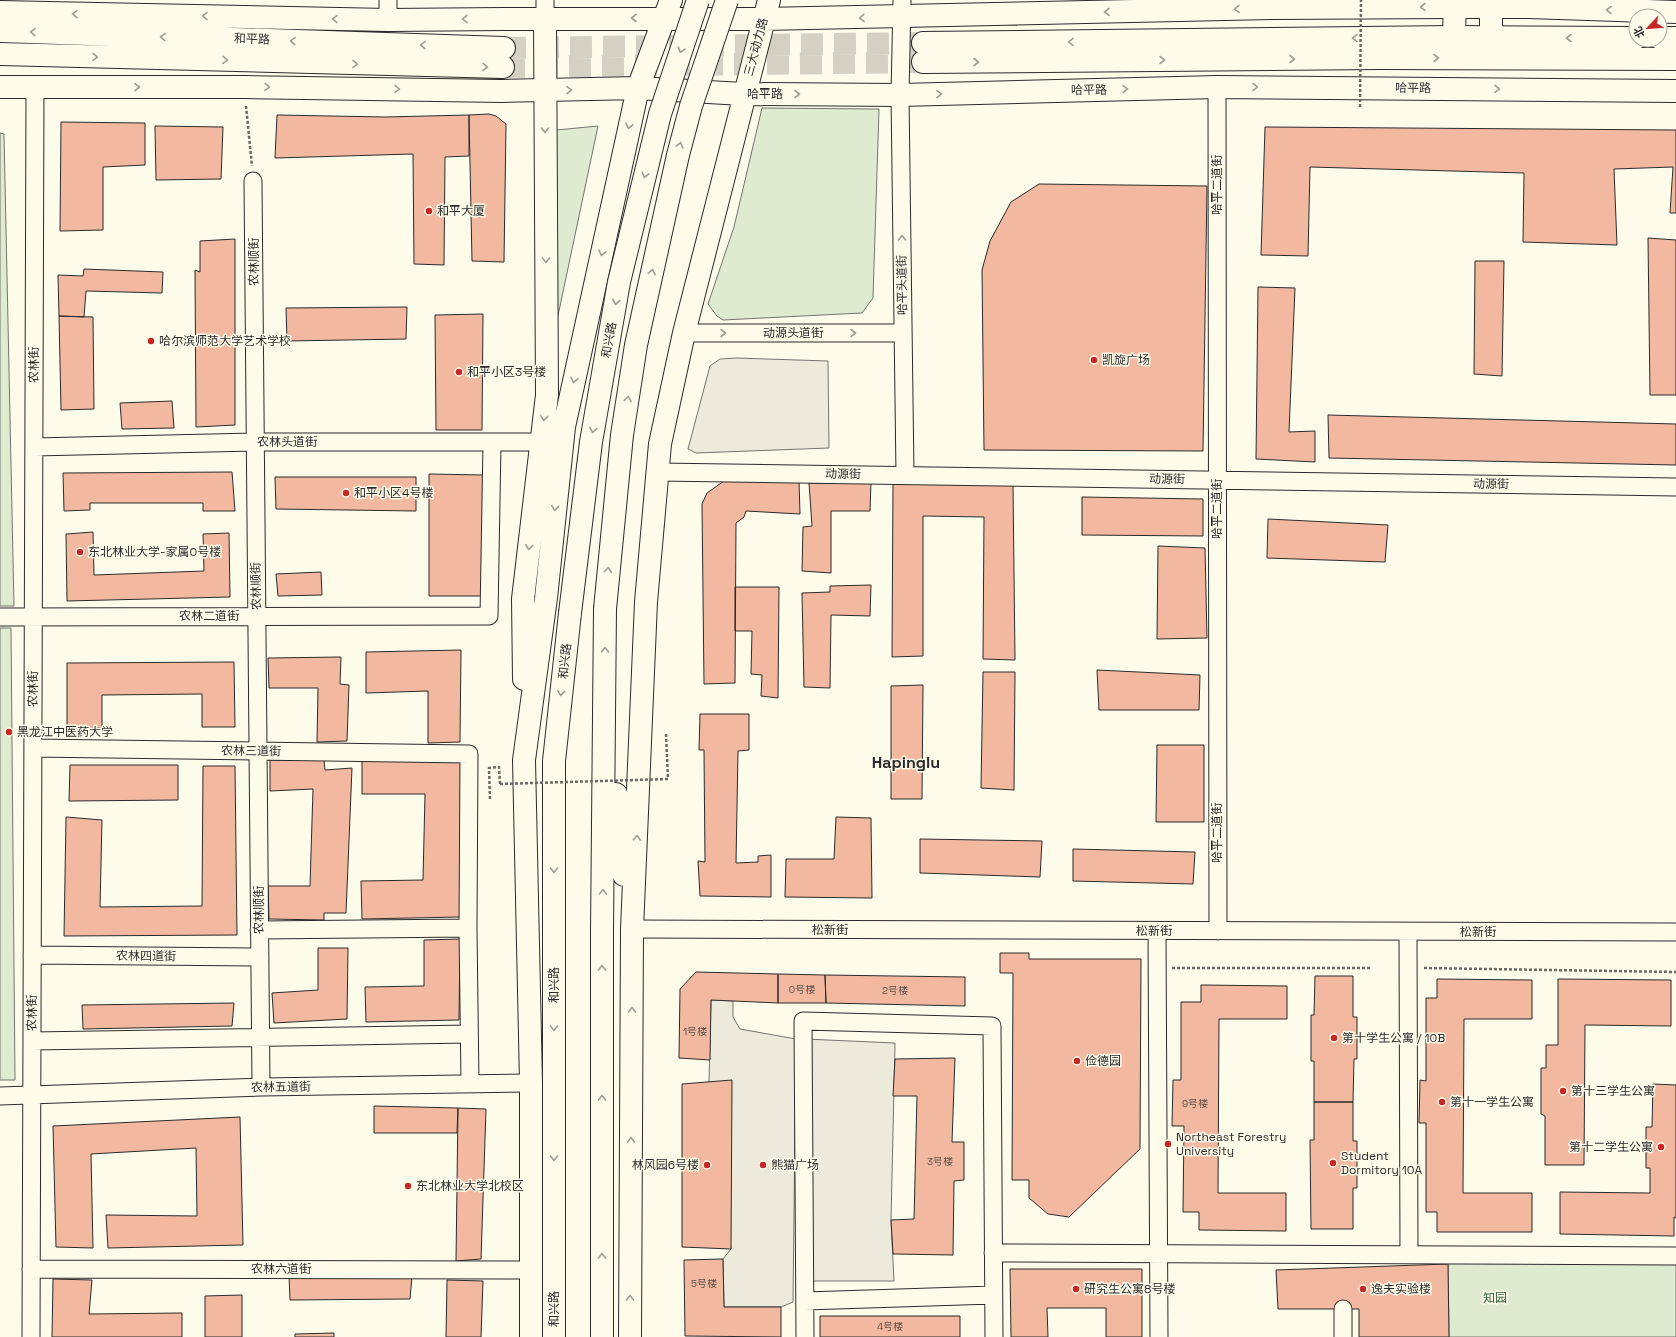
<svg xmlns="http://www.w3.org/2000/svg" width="1676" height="1337" font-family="'Space Grotesk','Noto Sans SC',sans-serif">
<rect width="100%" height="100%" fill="#fdfbea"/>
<path fill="#deebd1" stroke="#74746e" d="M762 108 879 109 873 298 862 313 723 320 717 316 708 304 734 227Z
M598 126 548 363 546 131Z
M0 133 4 134 14 606H0Z
M0 628H11L15 1080H0Z
M1448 1259 1676 1260V1337H1449Z"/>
<path fill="#eceadb" stroke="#74746e" d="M736 358 828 361 829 448 696 453 688 449 710 366 720 359Z
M711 1000 733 1001V1017L740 1029 796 1039 793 1302 781 1307H724L723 1259 731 1249 709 1082Z
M805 1039 895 1043 891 1220 894 1281H809Z"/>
<path fill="#f2b8a0" stroke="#2b2b2b" d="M489 114 496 116 506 124 504 262 472 261 469 115Z
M277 115 385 117 469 115V156L445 157 444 265 414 264 413 154 275 158Z
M61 122 145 123V165L103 167V230L60 231Z
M155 126 223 127 221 179 156 180Z
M1265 127 1676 130V213H1670L1673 167 1614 169 1617 245 1523 242 1524 173 1310 167 1308 256 1261 255Z
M1039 184 1207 186 1203 451 984 450 982 270 990 241 1011 202Z
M1648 238 1676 240V395H1650Z
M235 239V425L196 427 195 270 200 272V241Z
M1475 261H1504L1502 376 1474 374Z
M84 269 163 272 162 293 86 291 84 317 59 316 58 275 83 276Z
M1258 287 1295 288 1289 432 1315 431V462L1256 459Z
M407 307 406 339 287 341 286 308Z
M483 314 482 430H436L435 315Z
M59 316 93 317 94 409 61 410Z
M172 401 174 428 122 429 120 403Z
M1328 415 1676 424V465L1329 458Z
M232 472 235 511H203V503H90V510L64 511 63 473Z
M429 474 483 475 482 596H429Z
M275 477H416V511L276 509Z
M724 481H799L800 514 746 511 744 517 736 523 735 683 704 684 702 504 707 493Z
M871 482 870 511H831V573L802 571 803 527 812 526 809 483Z
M893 482 1013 484 1015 660 983 659 984 517 923 516V656L892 657Z
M1082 497 1203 499V536L1082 535Z
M1268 519 1388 525 1385 562 1267 558Z
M93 532 94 575 204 571 203 534 229 533 230 597 67 601 66 534Z
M1158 546 1205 548 1207 638 1157 639Z
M321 572 322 595 278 596 276 574Z
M871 585 870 616 831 615 830 688 804 687 802 593 830 592V586Z
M735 587H779L778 698 761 696 762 675 751 674 752 631H735Z
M461 650 460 742 428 743V691L366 693V652Z
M341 657 340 684 349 685 347 741 317 742 318 688H269L268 658Z
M234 662 235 727H202V694L102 695V728L67 729V663Z
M1097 670 1200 675 1199 710H1099Z
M983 672H1015L1014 790 981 788Z
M923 685 922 799H891V686Z
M700 714H749V750L738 751 736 863 758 862V856L771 855V897L700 896 698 861 705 862 704 750H699Z
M1157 745H1204V822H1156Z
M270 760H324L325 770 352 768 346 913H324V920L269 919 268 886H310L313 789 270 791Z
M362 761H462L460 917 362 919 361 881 423 880 425 794H362Z
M70 765H178V800L69 801Z
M203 766H235L237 935 64 936 66 817 102 820 100 907 202 906Z
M836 817 871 818 872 898 785 897 786 859H834Z
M920 839 1042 841 1040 877 920 873Z
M1073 849 1195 852 1193 884 1073 881Z
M460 939 459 1020 366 1022 365 987 424 986V940Z
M318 948H348L347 1019 274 1023 272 993 318 990Z
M1000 953H1029V959H1141L1140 1149 1069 1217 1048 1214 1029 1198V1180H1012L1013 973H1000Z
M696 972 778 974V1003L711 1000 710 1060 679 1058 680 989Z
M778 974 825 975 826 1003H778Z
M825 975 965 977V1006L826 1003Z
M1315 976H1353V1017H1357V1059H1354L1353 1102H1314V1061H1311V1015H1314Z
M1437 979 1532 980V1019H1464L1463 1193H1532V1232H1437V1212H1426V1123H1419L1420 1080 1426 1081V998H1437Z
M1558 979 1671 980V1026L1585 1025 1584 1165H1545V1116L1541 1114V1068H1546V1045H1558Z
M1201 985 1287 986V1019H1219L1218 1193H1286V1231L1199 1230V1212H1183L1184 1126H1172L1173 1080H1181V1002H1201Z
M234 1003 232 1026 83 1029 82 1005Z
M955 1058 952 1142H964V1180L954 1181 953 1255 893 1254 891 1220 914 1219 917 1096H893L895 1059Z
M732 1080 731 1249 682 1247V1084Z
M1653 1084 1676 1085V1218L1674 1217V1236L1560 1234V1192L1650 1193V1168H1646V1127H1652Z
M1314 1102H1353V1141H1357V1188H1353V1229H1311L1310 1140H1314Z
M374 1106 458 1108 457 1133H374Z
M458 1108 486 1109 481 1259 456 1261Z
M240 1117 243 1245 108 1248 106 1215 197 1216 196 1148 91 1154 93 1248 56 1247 53 1126Z
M723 1259 724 1307H781V1337L685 1336 684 1260Z
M1448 1264 1449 1337H1359V1309H1278L1276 1270Z
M1010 1269H1142V1337H1106V1308H1047L1048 1337H1011Z
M289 1276H412L410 1299 290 1300Z
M53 1279 92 1280 89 1314 182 1313V1337H52Z
M447 1280 483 1281 481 1337H446Z
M242 1295V1337H205V1296Z
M820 1316H960V1337H820Z
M334 1333V1337H295V1334Z"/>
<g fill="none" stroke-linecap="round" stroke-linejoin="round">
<path stroke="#d3d1c4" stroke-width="22" stroke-dasharray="22 11" stroke-linecap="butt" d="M504 48 923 43
M503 67 923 62"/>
<defs>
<path id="minor" d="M902 0 900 95 905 475
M545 17V0
M388 20V0
M1217 87 1218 931
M253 181 261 1087
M684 333H903
M34 447 255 442H541
M657 472 1676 487
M0 617 489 616 492 443
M33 748 469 754 468 928 470 1084
M632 929 1676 932
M259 930 468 928
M1157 931 1159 1337
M1408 932 1409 1255
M32 955 260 957
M32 1041 469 1034
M0 1096 261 1087 531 1083
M993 1253 1676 1256
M31 1269 530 1270
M805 1301 993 1295
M1343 1309V1337
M31 1337 35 88
M805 1337 803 1021 992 1026 994 1337"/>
<path id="major" d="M0 12 388 20 504 19
M0 31 504 48
M1454 37 1455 0
M1491 37V0
M0 54 503 67
M0 87H244L502 91"/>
<path id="highway" d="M504 19H764L1272 8 1454 7H1529L1676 12
M1660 38H1676
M923 43 1454 37 1636 38
M923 62 1379 58 1676 59
M502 91 638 88 743 94 900 95 1217 87 1676 91
M524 679 523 599 547 395 545 17
M616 794 624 875
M531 1337V1083L524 760 546 598 564 427 638 88 671 0
M554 1337V761L570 613
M602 1337V931L605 609
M630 1337 632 929 646 602 660 444 684 333 769 0"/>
</defs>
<use href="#minor" stroke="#2b2b2b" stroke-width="19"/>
<use href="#major" stroke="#2b2b2b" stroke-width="24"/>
<use href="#highway" stroke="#2b2b2b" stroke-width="24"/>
<path stroke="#6a6964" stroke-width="2.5" stroke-dasharray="3 2" stroke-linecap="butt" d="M246 106 252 166
M666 734 668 779
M490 799 489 768 499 767 500 784
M1172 968H1370
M1424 968 1676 972"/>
<use href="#minor" stroke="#fdfbea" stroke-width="17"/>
<use href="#major" stroke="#fdfbea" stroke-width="22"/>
<use href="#highway" stroke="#fdfbea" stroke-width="22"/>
<defs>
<path id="highway-bridge" d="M605 609 622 435 636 345 678 155 691 106 727 0
M570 613 591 442 619 282 660 114 698 0"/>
</defs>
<use href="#highway-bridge" stroke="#2b2b2b" stroke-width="24" stroke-linecap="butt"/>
<path stroke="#6a6964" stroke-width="2.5" stroke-dasharray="3 2" stroke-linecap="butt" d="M1360 107 1361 0
M500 784 668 779"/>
<use href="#highway-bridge" stroke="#fdfbea" stroke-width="22"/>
</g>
<defs><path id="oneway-chevron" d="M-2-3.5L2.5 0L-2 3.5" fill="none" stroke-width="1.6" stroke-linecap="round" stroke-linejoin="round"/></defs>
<g stroke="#9e9d94">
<use href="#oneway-chevron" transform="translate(1423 7) rotate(179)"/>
<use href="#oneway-chevron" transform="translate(1237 9) rotate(179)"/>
<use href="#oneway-chevron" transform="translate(1609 10) rotate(-178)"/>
<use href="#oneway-chevron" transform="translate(1107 12) rotate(179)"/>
<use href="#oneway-chevron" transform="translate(75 14) rotate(-179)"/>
<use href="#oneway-chevron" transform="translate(205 16) rotate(-179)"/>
<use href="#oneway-chevron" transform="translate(634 18) rotate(-180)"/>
<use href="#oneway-chevron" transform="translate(862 18) rotate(179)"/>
<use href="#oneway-chevron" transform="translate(335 19) rotate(-179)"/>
<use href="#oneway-chevron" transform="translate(465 19) rotate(179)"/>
<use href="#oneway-chevron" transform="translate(33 32) rotate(-178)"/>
<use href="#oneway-chevron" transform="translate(163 37) rotate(-178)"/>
<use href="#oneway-chevron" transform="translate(1355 38) rotate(179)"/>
<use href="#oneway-chevron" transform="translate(1569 38) rotate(-180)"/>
<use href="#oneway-chevron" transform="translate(293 41) rotate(-178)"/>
<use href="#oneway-chevron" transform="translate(1071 42) rotate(179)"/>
<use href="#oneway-chevron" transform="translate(423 45) rotate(-178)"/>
<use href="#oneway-chevron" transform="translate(681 50) rotate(108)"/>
<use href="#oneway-chevron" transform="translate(95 57) rotate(1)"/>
<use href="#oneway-chevron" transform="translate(1436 58)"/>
<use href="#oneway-chevron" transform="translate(1292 59)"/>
<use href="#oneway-chevron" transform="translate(225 60) rotate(1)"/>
<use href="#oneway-chevron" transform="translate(1162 60)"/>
<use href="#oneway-chevron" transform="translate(976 62)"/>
<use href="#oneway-chevron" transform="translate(355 64) rotate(1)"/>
<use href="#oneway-chevron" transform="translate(485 67) rotate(1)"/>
<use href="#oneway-chevron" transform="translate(137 87) rotate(-1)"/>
<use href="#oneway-chevron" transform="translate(267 87) rotate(1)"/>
<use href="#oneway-chevron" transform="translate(1255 87) rotate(1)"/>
<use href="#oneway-chevron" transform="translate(397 89) rotate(1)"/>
<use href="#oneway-chevron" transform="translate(1125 89) rotate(-1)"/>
<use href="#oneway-chevron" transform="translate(1497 89) rotate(1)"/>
<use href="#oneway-chevron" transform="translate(569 90) rotate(-2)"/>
<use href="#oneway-chevron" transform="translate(797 94)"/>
<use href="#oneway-chevron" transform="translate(939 94) rotate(-1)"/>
<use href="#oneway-chevron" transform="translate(629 126) rotate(102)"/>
<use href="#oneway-chevron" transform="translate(545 130) rotate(90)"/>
<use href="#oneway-chevron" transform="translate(680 145) rotate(-75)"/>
<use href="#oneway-chevron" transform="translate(645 175) rotate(104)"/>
<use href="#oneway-chevron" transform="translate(902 238) rotate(-91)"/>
<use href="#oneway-chevron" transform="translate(602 253) rotate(102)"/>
<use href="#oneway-chevron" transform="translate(546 260) rotate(90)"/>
<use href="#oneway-chevron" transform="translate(652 272) rotate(-78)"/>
<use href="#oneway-chevron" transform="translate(616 302) rotate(100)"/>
<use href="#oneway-chevron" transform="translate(723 333)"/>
<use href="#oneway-chevron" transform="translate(853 333)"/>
<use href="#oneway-chevron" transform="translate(574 380) rotate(102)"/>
<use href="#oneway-chevron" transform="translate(628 399) rotate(-81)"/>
<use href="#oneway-chevron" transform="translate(544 418) rotate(97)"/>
<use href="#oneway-chevron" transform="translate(593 430) rotate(100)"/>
<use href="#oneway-chevron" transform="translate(555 508) rotate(96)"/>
<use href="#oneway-chevron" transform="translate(529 547) rotate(97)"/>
<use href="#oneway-chevron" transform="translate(608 570) rotate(-85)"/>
<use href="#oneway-chevron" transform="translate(605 650) rotate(-89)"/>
<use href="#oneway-chevron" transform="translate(561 693) rotate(96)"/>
<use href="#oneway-chevron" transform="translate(637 838) rotate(-87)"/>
<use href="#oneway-chevron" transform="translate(554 870) rotate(90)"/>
<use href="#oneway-chevron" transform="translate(603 892) rotate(-89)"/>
<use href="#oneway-chevron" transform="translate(602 968) rotate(-90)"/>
<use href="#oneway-chevron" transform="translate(632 1010) rotate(-90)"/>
<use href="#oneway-chevron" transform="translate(554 1028) rotate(90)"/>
<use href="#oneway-chevron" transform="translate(602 1098) rotate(-90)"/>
<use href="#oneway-chevron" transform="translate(631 1140) rotate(-90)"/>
<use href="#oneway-chevron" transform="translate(554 1158) rotate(90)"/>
<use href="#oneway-chevron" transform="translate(602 1256) rotate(-90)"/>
<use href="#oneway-chevron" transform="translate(630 1298) rotate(-90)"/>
</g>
<g fill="#c62828" stroke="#fdfbea" stroke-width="1.5">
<circle cx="429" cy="211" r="4"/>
<circle cx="151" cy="341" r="4"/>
<circle cx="1094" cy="360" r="4"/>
<circle cx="459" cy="372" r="4"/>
<circle cx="346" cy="493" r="4"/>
<circle cx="80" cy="552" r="4"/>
<circle cx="9" cy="732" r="4"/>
<circle cx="1334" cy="1038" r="4"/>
<circle cx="1077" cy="1061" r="4"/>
<circle cx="1563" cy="1091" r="4"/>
<circle cx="1442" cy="1102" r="4"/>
<circle cx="1168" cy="1144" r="4"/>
<circle cx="1661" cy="1147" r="4"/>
<circle cx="1333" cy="1163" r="4"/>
<circle cx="707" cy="1165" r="4"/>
<circle cx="763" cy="1165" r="4"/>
<circle cx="408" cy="1186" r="4"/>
<circle cx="1076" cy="1289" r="4"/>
<circle cx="1363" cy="1289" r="4"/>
</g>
<g text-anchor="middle" stroke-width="3" stroke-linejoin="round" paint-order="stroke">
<g font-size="10" fill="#5d4e48">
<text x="802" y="993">0号楼</text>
<text x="895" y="994">2号楼</text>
<text x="695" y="1035">1号楼</text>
<text x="1195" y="1107">9号楼</text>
<text x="940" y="1165">3号楼</text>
<text x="704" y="1287">5号楼</text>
<text x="890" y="1330">4号楼</text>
</g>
<g font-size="12" fill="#2b2b2b" stroke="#fdfbea">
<text transform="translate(252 39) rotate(2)" y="4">和平路</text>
<text transform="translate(756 47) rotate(-75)" y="4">三大动力路</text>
<text transform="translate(1413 88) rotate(1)" y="4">哈平路</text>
<text transform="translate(1089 90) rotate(-1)" y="4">哈平路</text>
<text x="765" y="98">哈平路</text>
<text transform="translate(1217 185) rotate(-90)" y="4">哈平二道街</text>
<text transform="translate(254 262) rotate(-90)" y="4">农林顺街</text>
<text transform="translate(902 285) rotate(-91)" y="4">哈平头道街</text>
<text x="793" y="337">动源头道街</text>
<text transform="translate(609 340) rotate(-80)" y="4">和兴路</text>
<text transform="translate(34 365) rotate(-90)" y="4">农林街</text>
<text x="287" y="446">农林头道街</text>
<text transform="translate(843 474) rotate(1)" y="4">动源街</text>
<text transform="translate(1167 479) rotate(1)" y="4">动源街</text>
<text transform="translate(1491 484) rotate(1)" y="4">动源街</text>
<text transform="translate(1217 509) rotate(-90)" y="4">哈平二道街</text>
<text transform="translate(256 586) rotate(-91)" y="4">农林顺街</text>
<text x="209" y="620">农林二道街</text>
<text transform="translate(565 661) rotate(-84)" y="4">和兴路</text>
<text transform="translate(33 689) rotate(-90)" y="4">农林街</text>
<text transform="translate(251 751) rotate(1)" y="4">农林三道街</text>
<text transform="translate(1217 833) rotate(-90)" y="4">哈平二道街</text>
<text transform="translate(259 910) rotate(-90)" y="4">农林顺街</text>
<text x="830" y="934">松新街</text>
<text x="1154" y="935">松新街</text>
<text x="1478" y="936">松新街</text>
<text transform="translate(146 956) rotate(1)" y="4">农林四道街</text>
<text transform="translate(554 985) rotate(-90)" y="4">和兴路</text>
<text transform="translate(32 1013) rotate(-90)" y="4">农林街</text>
<text transform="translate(281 1087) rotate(-1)" y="4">农林五道街</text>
<text x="281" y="1273">农林六道街</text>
<text transform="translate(554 1309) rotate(-90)" y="4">和兴路</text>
</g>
<g font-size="12" fill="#2b2b2b" stroke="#fdfbea" text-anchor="start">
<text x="437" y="215">和平大厦</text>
<text x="159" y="345">哈尔滨师范大学艺术学校</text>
<text x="1102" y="364">凯旋广场</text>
<text x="467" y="376">和平小区3号楼</text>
<text x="354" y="497">和平小区4号楼</text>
<text x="88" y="556">东北林业大学-家属0号楼</text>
<text x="17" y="736">黑龙江中医药大学</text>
<text x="1342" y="1042">第十学生公寓 / 10B</text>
<text x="1085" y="1065">俭德园</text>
<text x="1571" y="1095">第十三学生公寓</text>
<text x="1450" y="1106">第十一学生公寓</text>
<text x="1176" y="1141">Northeast Forestry<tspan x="1176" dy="14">University</tspan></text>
<text x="1653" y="1151" text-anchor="end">第十二学生公寓</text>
<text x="1341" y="1160">Student<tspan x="1341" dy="14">Dormitory 10A</tspan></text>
<text x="699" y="1169" text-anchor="end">林风园6号楼</text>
<text x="771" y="1169">熊猫广场</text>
<text x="416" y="1190">东北林业大学北校区</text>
<text x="1084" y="1293">研究生公寓8号楼</text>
<text x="1371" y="1293">逸夫实验楼</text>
</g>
<g font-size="12" fill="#34623c" stroke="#fdfbea">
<text x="1495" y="1302">知园</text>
</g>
<g font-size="16" font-weight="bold" fill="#2b2b2b" stroke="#fdfbea">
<text x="906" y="768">Hapinglu</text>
</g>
</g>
<g transform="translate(1648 28) rotate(244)"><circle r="19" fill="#fdfbea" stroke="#a9a89e"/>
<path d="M0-3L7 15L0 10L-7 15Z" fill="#c62828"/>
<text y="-6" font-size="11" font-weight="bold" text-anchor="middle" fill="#2b2b2b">北</text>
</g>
</svg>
